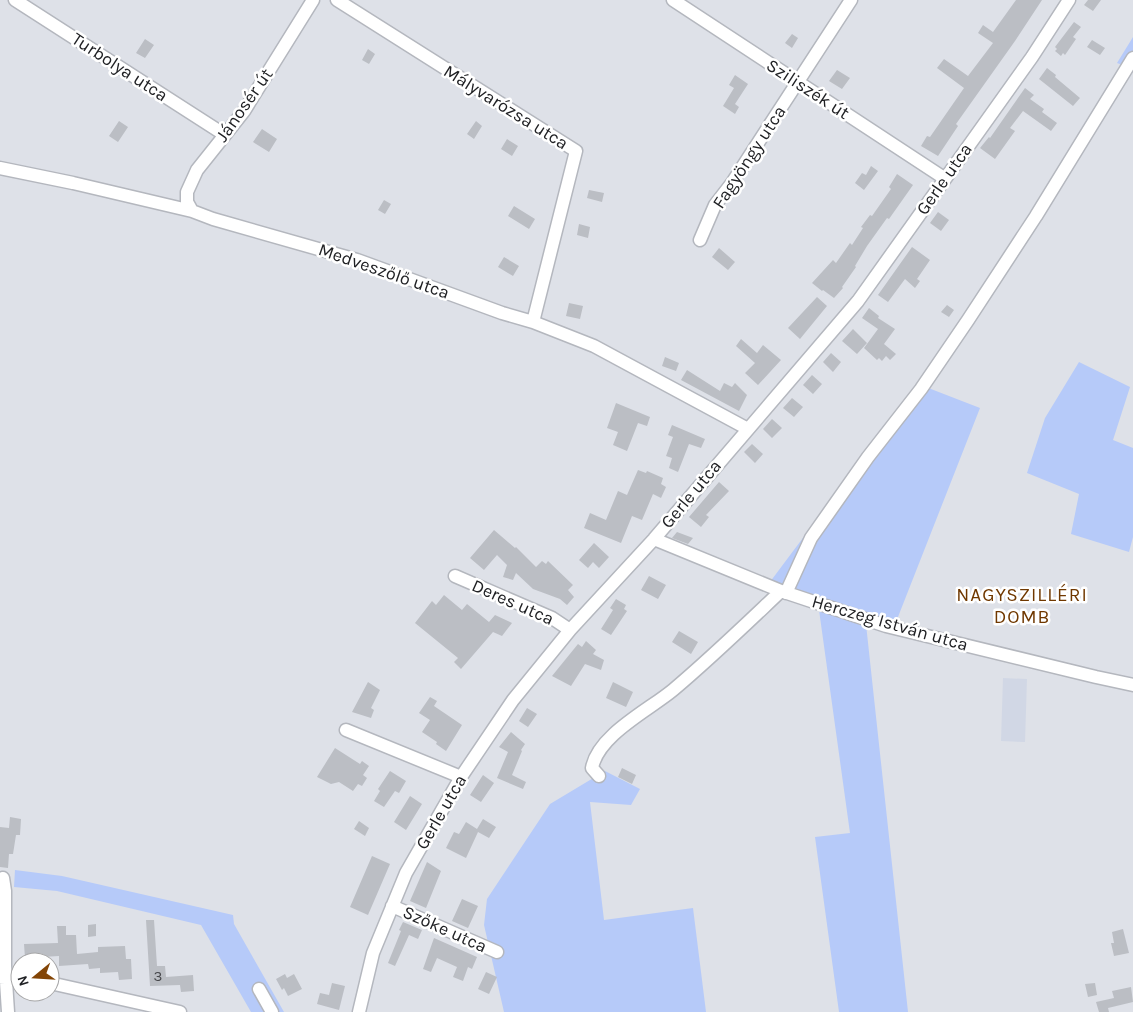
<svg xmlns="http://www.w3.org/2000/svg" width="1133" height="1012" font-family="Karla,sans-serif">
<rect width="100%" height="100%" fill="#dee1e8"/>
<path fill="#d1d7e5" d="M1003 678 1027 679 1025 742 1001 741Z"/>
<path fill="#b6caf9" d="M1133 37V69L1117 63Z
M1079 362 1130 387 1113 440 1133 448V537L1129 552 1071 534 1079 494 1027 473 1045 418Z
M918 384 980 408 896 622 865 615 908 1012H839L815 837 850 833 819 610 764 590Z
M605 771 640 789 631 805 590 802 604 920 693 908 706 1012H504L484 925 487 899 550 804Z
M15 870 62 876 233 915 234 924 284 1012H251L201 925 57 891 14 887Z"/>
<path fill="#bbbec4" d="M1016 0H1042L1015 41 956 124 958 126 938 156 921 146 927 136 930 137 964 88 937 68 944 59 968 76 993 43 978 33 983 25 993 32Z
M1088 0H1101L1093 11 1084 5Z
M1074 22 1081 27 1073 37 1076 39 1065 55 1063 53 1061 56 1055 51 1057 49 1055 47Z
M792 34 798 38 792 48 785 43Z
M145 39 154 45 145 58 136 53Z
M1092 40 1105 48 1100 55 1087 47Z
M368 49 375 54 369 64 362 60Z
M1047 68 1056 75 1055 77 1080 98 1073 106 1039 79Z
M837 70 850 78 842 89 829 81Z
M735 75 748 84 735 104 739 107 735 114 723 106 734 88 729 85Z
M1025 88 1034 95 1030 99 1044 109 1042 112 1057 123 1051 131 1023 111 1010 128 1015 131 995 159 980 148 989 137 990 138Z
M119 121 128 127 118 142 109 136Z
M476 121 482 126 474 139 467 134Z
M262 129 277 139 269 152 253 142Z
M507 139 518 146 512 156 501 149Z
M871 166 878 171 864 190 855 183 862 173 866 175Z
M897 174 913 185 889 219 887 218 867 246 855 266 856 267 842 287 843 288 834 298 823 290 822 291 812 283 833 260 836 263 850 243 852 245 863 228 861 227 870 215 872 216 891 189 889 187Z
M589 190 604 193 602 202 587 198Z
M384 200 391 204 385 214 378 210Z
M514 206 535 219 529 229 508 216Z
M938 212 949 220 941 231 930 223Z
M579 224 590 227 588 238 577 235Z
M912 247 930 260 917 279 920 281 915 288 905 279 888 302 878 295Z
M719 248 735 262 728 270 712 257Z
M504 257 519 266 513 276 498 267Z
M817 297 827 306 800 339 788 328Z
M569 303 583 306 580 319 566 316Z
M947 305 954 310 949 317 941 312Z
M869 308 879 316 878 318 895 329 884 344 896 354 890 360 886 356 882 361 879 358 877 360 864 348 878 329 862 318Z
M853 329 867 343 857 354 842 341Z
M741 339 757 353 763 345 781 360 758 385 745 373 755 363 736 346Z
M831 353 841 362 833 372 823 362Z
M665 357 679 363 676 371 662 366Z
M687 370 720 391 724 383 732 387 735 383 747 395 739 411 681 380Z
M812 375 822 384 813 394 803 385Z
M792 398 803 407 794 417 783 408Z
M616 403 650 417 647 426 638 423 627 451 613 445 618 432 607 428Z
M772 419 782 428 772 438 763 429Z
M672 425 705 439 701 448 689 444 678 472 669 468 672 458 666 456 673 437 668 435Z
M752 444 763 454 755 463 744 452Z
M638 470 646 473 647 471 663 478 661 484 666 487 661 498 653 494 642 520 632 516 621 543 584 528 590 513 606 520 618 491 627 495Z
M719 482 729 491 706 515 709 517 701 527 689 517Z
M494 530 515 548 516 547 536 567 542 561 546 564 548 561 573 585 568 590 574 597 567 605 560 599 533 589 516 573 513 580 503 577 507 565 497 555 484 570 470 558Z
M677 532 693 538 688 544 672 538Z
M594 543 609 557 599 568 593 562 588 568 579 560Z
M649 576 666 585 658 599 641 590Z
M444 595 462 610 467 604 489 622 495 615 512 623 502 636 493 632 461 669 454 662 458 658 415 623 432 601 436 605Z
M616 599 626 605 624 609 627 611 611 635 601 629 613 610 610 608Z
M679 631 698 642 691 654 672 642Z
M586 641 596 650 593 654 604 660 601 670 585 664 571 686 552 676 578 644 582 647Z
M368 682 380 690 371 708 374 710 371 718 352 712Z
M613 682 633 692 626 707 606 698Z
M430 697 437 701 434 706 462 725 446 751 436 744 437 742 422 732 430 720 419 713Z
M527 708 537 714 528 727 519 721Z
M511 732 525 744 521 750 522 751 512 775 526 782 523 789 497 778 508 752 499 747Z
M335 748 360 764 362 761 369 766 363 775 367 778 362 786 358 784 353 791 339 782 331 784 317 777Z
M622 768 636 775 632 784 618 777Z
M390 771 406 781 399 793 395 791 384 807 374 801 380 791 378 789Z
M483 775 494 783 481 802 470 795Z
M410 796 422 804 406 830 394 822Z
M10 817 21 819 20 835H16L13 854H9L8 868 0 867V827L9 828Z
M483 819 496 827 489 838 478 832 466 858 446 848 454 832 459 834 466 822 477 829Z
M359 821 369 828 365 836 354 829Z
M372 856 390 864 368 915 350 907Z
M427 862 441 871 426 908 410 901Z
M462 899 478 906 468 928 452 921Z
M146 920H154L157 966H165L166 977 193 975 194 991 181 992 180 985 150 986Z
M403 922 422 930 418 939 409 935 395 966 388 963 401 931 399 930Z
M96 924V936L88 937V925Z
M57 926H66V935H76L77 954 98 952V947L125 946 126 959H131L132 979 119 980 118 972 100 973V968L89 969 88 964 59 966V956L25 958 24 944 58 943Z
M1123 929 1129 953 1114 956 1111 943H1114L1112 932Z
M434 938 477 957 472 969 468 967 463 981 453 977 457 967 437 958 431 972 423 969Z
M486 972 497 977 489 994 478 989Z
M285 974 287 978 294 974 302 989 288 996 284 988 282 990 276 979Z
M332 983 345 986 339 1010 317 1004 320 993 329 995Z
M1095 983 1097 995 1088 997 1085 984Z
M1131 987 1133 1002 1108 1008 1109 1012H1099L1096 1002 1114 998 1112 991Z"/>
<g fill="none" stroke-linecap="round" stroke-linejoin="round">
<defs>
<path id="minor" d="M15 0 225 135
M337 0 576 151 533 322
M673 0 944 178
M0 168 73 183 192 211 213 219 357 260 502 313 533 322 594 346 748 429
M192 211 187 202V192L197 170 244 111 313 0
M700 240 715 205 732 183 851 0
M654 539 781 591 886 626 1096 677 1133 685
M455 576 552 618 570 630
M786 593 811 538 868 457 921 389 968 320 1036 216 1133 58
M346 730 461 777
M599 776 592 768C598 735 649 710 673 690 710 659 745 625 781 591
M3 878 5 891V966L8 1012
M392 906 497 952
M0 977 20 978
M50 983 180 1012
M259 989 272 1012
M359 1012 373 953 406 873 461 777 513 700 570 630 654 539 858 301 1032 57 1069 0"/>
</defs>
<use href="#minor" stroke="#b4b7be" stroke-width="15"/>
<use href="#minor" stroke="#fff" stroke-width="12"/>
</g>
<g text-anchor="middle" stroke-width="5" stroke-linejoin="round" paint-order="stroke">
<g font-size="15" fill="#47484c">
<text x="158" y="981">3</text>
</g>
<g font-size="18" fill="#202124" stroke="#fff">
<text transform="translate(120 67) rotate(33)" y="6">Turbolya utca</text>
<text transform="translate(808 89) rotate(33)" y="6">Sziliszék út</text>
<text transform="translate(244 105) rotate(-55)" y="6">Jánosér út</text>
<text transform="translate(506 107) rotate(32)" y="6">Mályvarózsa utca</text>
<text transform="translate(749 157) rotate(-57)" y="6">Fagyöngy utca</text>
<text transform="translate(944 179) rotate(-55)" y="6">Gerle utca</text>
<text transform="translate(384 271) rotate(19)" y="6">Medveszőlő utca</text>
<text transform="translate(691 494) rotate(-50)" y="6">Gerle utca</text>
<text transform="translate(513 602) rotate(24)" y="6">Deres utca</text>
<text transform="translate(890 623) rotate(16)" y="6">Herczeg István utca</text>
<text transform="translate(441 812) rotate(-60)" y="6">Gerle utca</text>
<text transform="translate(445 929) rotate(24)" y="6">Szőke utca</text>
</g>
<g font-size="19" letter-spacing="1" fill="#703800" stroke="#fff">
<text x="1022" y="601">NAGYSZILLÉRI<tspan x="1022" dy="22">DOMB</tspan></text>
</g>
</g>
<g transform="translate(35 977) rotate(252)"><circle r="24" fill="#ffffff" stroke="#a6a6a7"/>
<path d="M0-4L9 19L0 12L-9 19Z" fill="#834506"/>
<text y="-8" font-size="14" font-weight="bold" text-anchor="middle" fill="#202124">N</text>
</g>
</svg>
